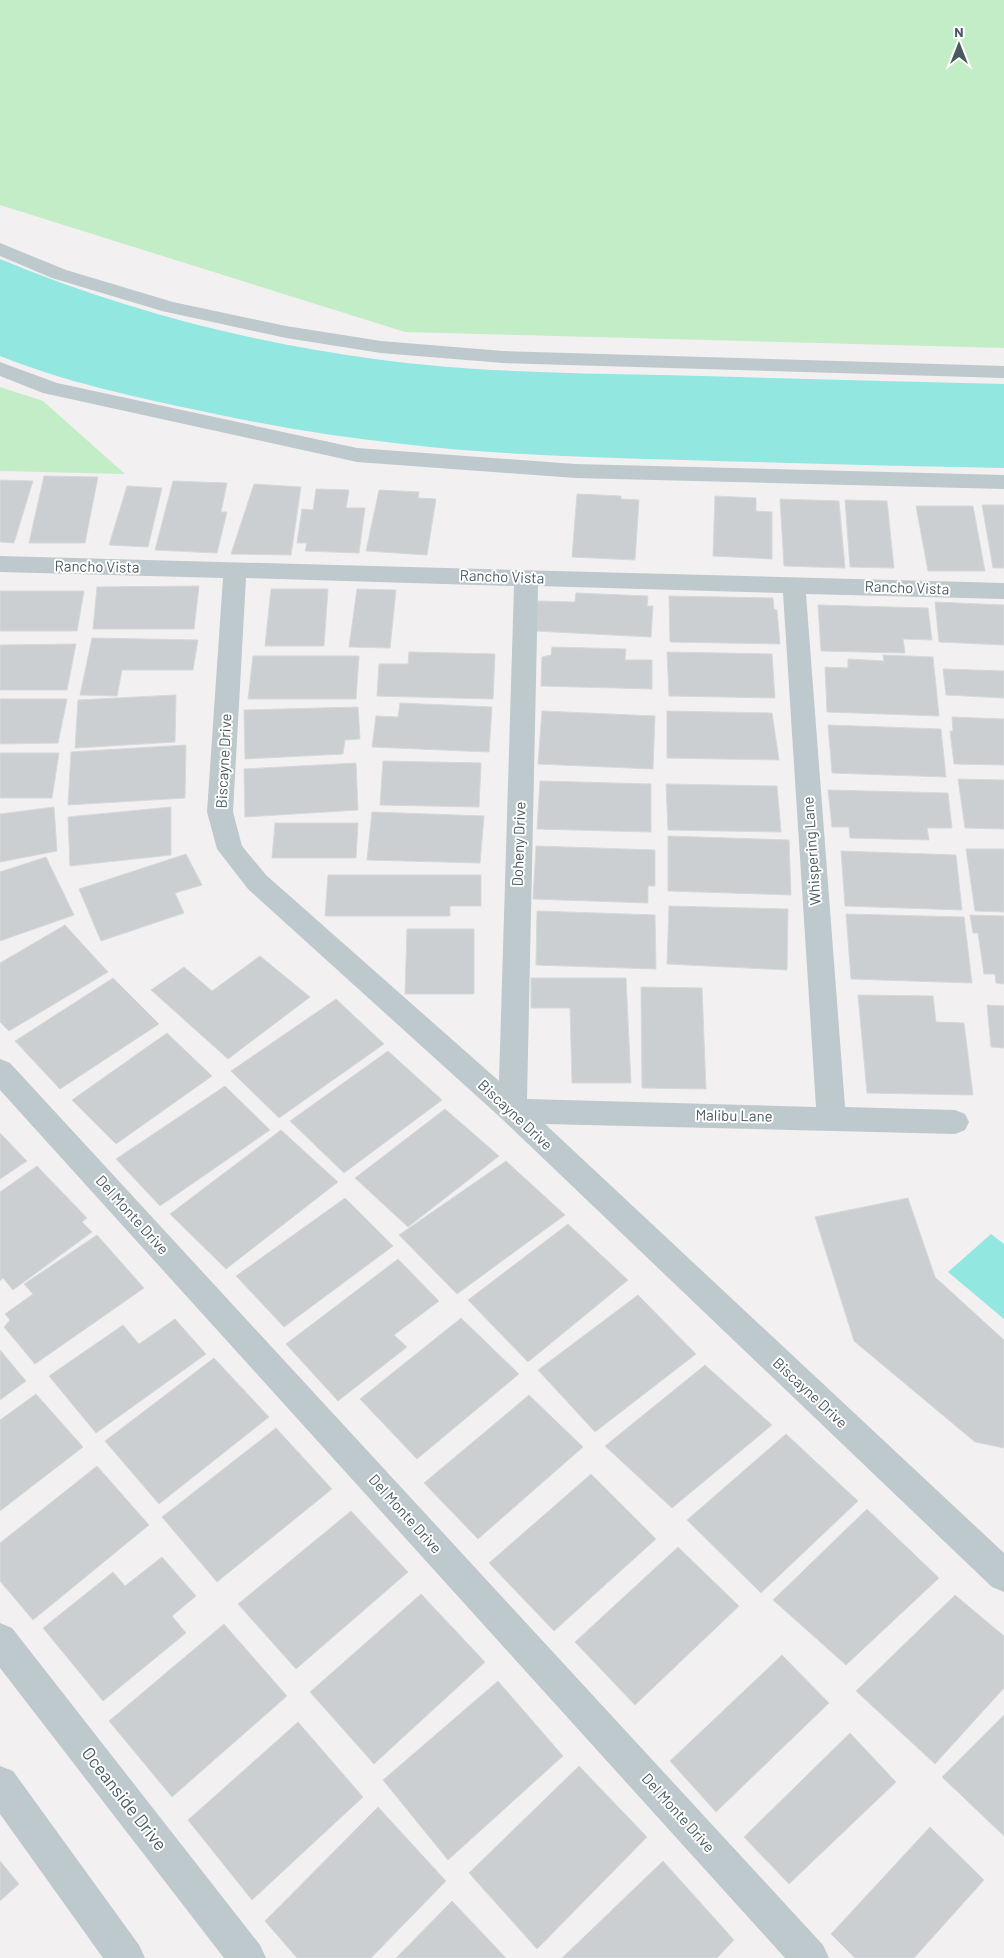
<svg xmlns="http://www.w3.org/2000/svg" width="1004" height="1958" font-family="Barlow,sans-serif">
<rect width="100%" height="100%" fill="#f3f0f1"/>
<path fill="#c2edc6" d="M0 0H1004V348L405 332 0 205Z
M0 387 43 401 125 474 0 471Z"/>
<path fill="#92e7e1" d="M0 259C117 308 250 343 375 359 469 372 566 373 661 375 775 378 890 381 1004 384V468C897 466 790 463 683 460 589 457 496 455 403 444 337 437 271 426 206 412 139 398 64 382 0 356Z
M991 1234 1004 1244V1319L948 1272Z"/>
<path fill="#cbcfd2" stroke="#d5d9db" d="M44 476 98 477 85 543H29Z
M0 480 33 481 14 543 0 542Z
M173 481 227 483 221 512H227L217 553 155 550Z
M254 484 301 487 291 555 231 554Z
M127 486 162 488 148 547 109 545Z
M316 489 349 490 346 508H365L359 553 305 551 307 543H297L302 509 313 510Z
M379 490 419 492 418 498 436 499 427 555 366 551Z
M577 494 621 496V499L639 500 635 560 572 557Z
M715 496 756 498V511L772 512V559L713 556Z
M780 499 839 501 845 568 784 566Z
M845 500 887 501 894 568 850 567Z
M982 505H1004V568H993Z
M916 506H973L985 571H928Z
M199 586 194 629H93L97 587Z
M271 589H328L324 646H265Z
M357 589 396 590 390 648 349 647Z
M0 591H84L77 631H0Z
M576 593 648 596 647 606H653L651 637 535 631 537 601 575 602Z
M669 596 773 598 774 609 777 610 780 644 670 642Z
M935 602 1004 605V645L939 642Z
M818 605 928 608 932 640 903 639 905 653 821 651Z
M92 638 198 640 193 670H122L117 696 80 695Z
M76 644 67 690H0V645Z
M552 647 626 649 625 660H652V689L541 686 542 657 551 655Z
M409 652 495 654 493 699 377 696 379 664H408Z
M667 652 772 654 775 698 669 696Z
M883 655 933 657 939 716 827 712 825 667 848 668V659L884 661Z
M253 656H359L356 699H248Z
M943 669 1004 671V698L946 695Z
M176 695 175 742 75 748 78 700Z
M0 699H67L58 743 0 744Z
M400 703 492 707 489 752 372 747 376 716 398 717Z
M358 707 360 739 345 740 343 754 245 759 244 710Z
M542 711 655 716 653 769 538 764Z
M667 711 772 713 779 760 667 758Z
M952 717 1004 719V765L954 764 950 731H953Z
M828 725 941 729 946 777 832 773Z
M186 745 185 798 68 805 71 752Z
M0 753H59L52 798H0Z
M383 761 481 763 479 807 380 805Z
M356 763 358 810 245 817 244 769Z
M958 779 1004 780V829L965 828Z
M540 781 651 784V832L537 829Z
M666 784 777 786 781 832 668 830Z
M828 790 948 793 952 828H927L929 840 850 838 849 827H832Z
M54 807 57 851 0 862V814Z
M171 807V855L70 866 68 817Z
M372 812 484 816 480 863 367 860Z
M275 823H358L356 858H272Z
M668 836 789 840 791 895 668 891Z
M536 846 655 850V886H648V903L533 899Z
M966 849H1004V912L975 911Z
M841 851 956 855 962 910 845 906Z
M186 854 202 885 175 893 184 913 101 941 79 889Z
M46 857 74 915 0 941V872Z
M328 875H481V906H450V916H325Z
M669 906 788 909 787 970 667 964Z
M537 911 655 915 656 969 536 965Z
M846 914 964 917 972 983 851 979Z
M970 915 1004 916V984L996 983 995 974H984L978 933H973Z
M65 925 108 972 9 1031 0 1022V963Z
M407 929H474V994H405Z
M260 956 310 997 228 1059 151 990 184 967 212 991Z
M113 978 159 1024 60 1089 15 1041Z
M531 978H626L631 1083H572L570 1008H531Z
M641 987 702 988 706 1089 642 1088Z
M858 995 933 996 936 1022 964 1023 973 1095 867 1093Z
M336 999 384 1044 279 1118 231 1071Z
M987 1005 1004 1006V1048L991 1047Z
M167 1033 212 1076 116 1144 72 1100Z
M388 1051 442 1100 344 1173 290 1121Z
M225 1086 270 1130 160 1206 116 1159Z
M445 1109 499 1156 408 1227 355 1178Z
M281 1130 338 1182 226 1269 170 1214Z
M0 1133 27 1161 0 1179Z
M506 1161 565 1215 457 1294 399 1235Z
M37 1166 87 1218 82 1222 92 1232 13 1290 3 1278 0 1281V1192Z
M345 1198 393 1246 284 1327 236 1276Z
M908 1198 935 1277 1004 1340V1448L975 1442 854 1341 815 1217Z
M568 1224 628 1280 528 1362 468 1300Z
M97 1235 144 1288 35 1364 4 1327 10 1320 5 1314 33 1294 24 1284Z
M398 1259 439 1301 394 1335 407 1347 338 1401 286 1344Z
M638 1295 696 1354 595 1432 538 1370Z
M461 1318 519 1374 417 1459 360 1399Z
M175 1319 206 1354 96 1433 49 1376 123 1325 139 1344Z
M0 1350 26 1381 0 1400Z
M214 1358 269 1417 159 1504 105 1441Z
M705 1365 772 1425 672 1508 605 1446Z
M36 1394 83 1447 0 1511V1420Z
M529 1395 583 1447 478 1539 424 1483Z
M276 1428 332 1489 217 1582 162 1517Z
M786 1434 858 1501 761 1593 687 1520Z
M97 1466 149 1525 33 1620 0 1581V1543Z
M591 1474 656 1539 554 1631 489 1563Z
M867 1509 939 1578 846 1665 773 1600Z
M351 1511 408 1572 296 1669 238 1604Z
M678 1547 739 1606 635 1705 575 1642Z
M162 1557 196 1596 172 1616 186 1633 103 1701 43 1628 113 1572 125 1586Z
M421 1594 485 1662 374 1764 310 1692Z
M955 1595 1004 1636V1688L935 1764 856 1691Z
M224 1624 287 1696 172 1797 109 1721Z
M782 1655 829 1703 716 1812 670 1761Z
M498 1681 563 1756 448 1860 383 1780Z
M1004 1715V1836L942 1777Z
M298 1722 363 1797 252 1900 188 1820Z
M850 1733 896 1782 789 1884 744 1837Z
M579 1766 647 1837 537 1949 469 1873Z
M378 1807 446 1881 371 1958H297L265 1921Z
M930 1827 984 1880 914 1958H855L831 1934Z
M0 1861 19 1884 0 1901Z
M663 1861 734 1940 717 1958H562Z
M452 1901 506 1958H396Z"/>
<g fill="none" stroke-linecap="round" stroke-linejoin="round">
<path fill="#bdc9cc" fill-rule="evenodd" d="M0 243 66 270 173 302 286 326 381 341 503 351 1004 366V378L503 363 381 353 286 338 162 311 52 278 0 256Z
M0 362 57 383 357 448 575 464 1004 475V489L575 478 357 462 43 393 0 376Z
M0 556 1004 583V599L806 594 845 1107 955 1110 965 1114 969 1122 965 1130 955 1134 545 1124 1004 1553V1592L992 1587 502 1119 248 889 217 849 207 812 223 578 0 572ZM246 578 514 586 499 1081 266 875 242 846 233 812ZM538 586 783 593 816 1107 527 1099Z
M0 1059 10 1063 823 1945 829 1958H785L0 1090Z
M0 1623 12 1628 260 1945 266 1958H224L0 1668Z
M0 1766 13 1771 139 1945 145 1958H103L0 1814Z"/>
</g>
<g text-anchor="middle" stroke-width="4" stroke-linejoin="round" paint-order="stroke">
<g font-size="15" fill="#49595d" stroke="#fff">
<text transform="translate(97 567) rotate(1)" y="5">Rancho Vista</text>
<text transform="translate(502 577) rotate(2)" y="5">Rancho Vista</text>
<text transform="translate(907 588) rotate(2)" y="5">Rancho Vista</text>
<text transform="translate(224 761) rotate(-87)" y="5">Biscayne Drive</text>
<text transform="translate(519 844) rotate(-88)" y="5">Doheny Drive</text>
<text transform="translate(812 851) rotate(-94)" y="5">Whispering Lane</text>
<text transform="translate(515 1115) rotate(43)" y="5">Biscayne Drive</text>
<text transform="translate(734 1116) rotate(1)" y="5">Malibu Lane</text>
<text transform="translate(132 1215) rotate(48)" y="5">Del Monte Drive</text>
<text transform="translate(810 1393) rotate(43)" y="5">Biscayne Drive</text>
<text transform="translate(405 1514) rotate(48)" y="5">Del Monte Drive</text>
<text transform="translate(678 1813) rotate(48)" y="5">Del Monte Drive</text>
</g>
<g font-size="18" fill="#49595d" stroke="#fff">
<text transform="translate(124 1799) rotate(52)" y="6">Oceanside Drive</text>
</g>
</g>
<g transform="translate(959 45)" stroke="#ffffff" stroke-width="4" paint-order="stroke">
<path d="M0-4L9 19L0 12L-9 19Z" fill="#49595d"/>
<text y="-8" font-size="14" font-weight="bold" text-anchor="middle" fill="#49595d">N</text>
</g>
</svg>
